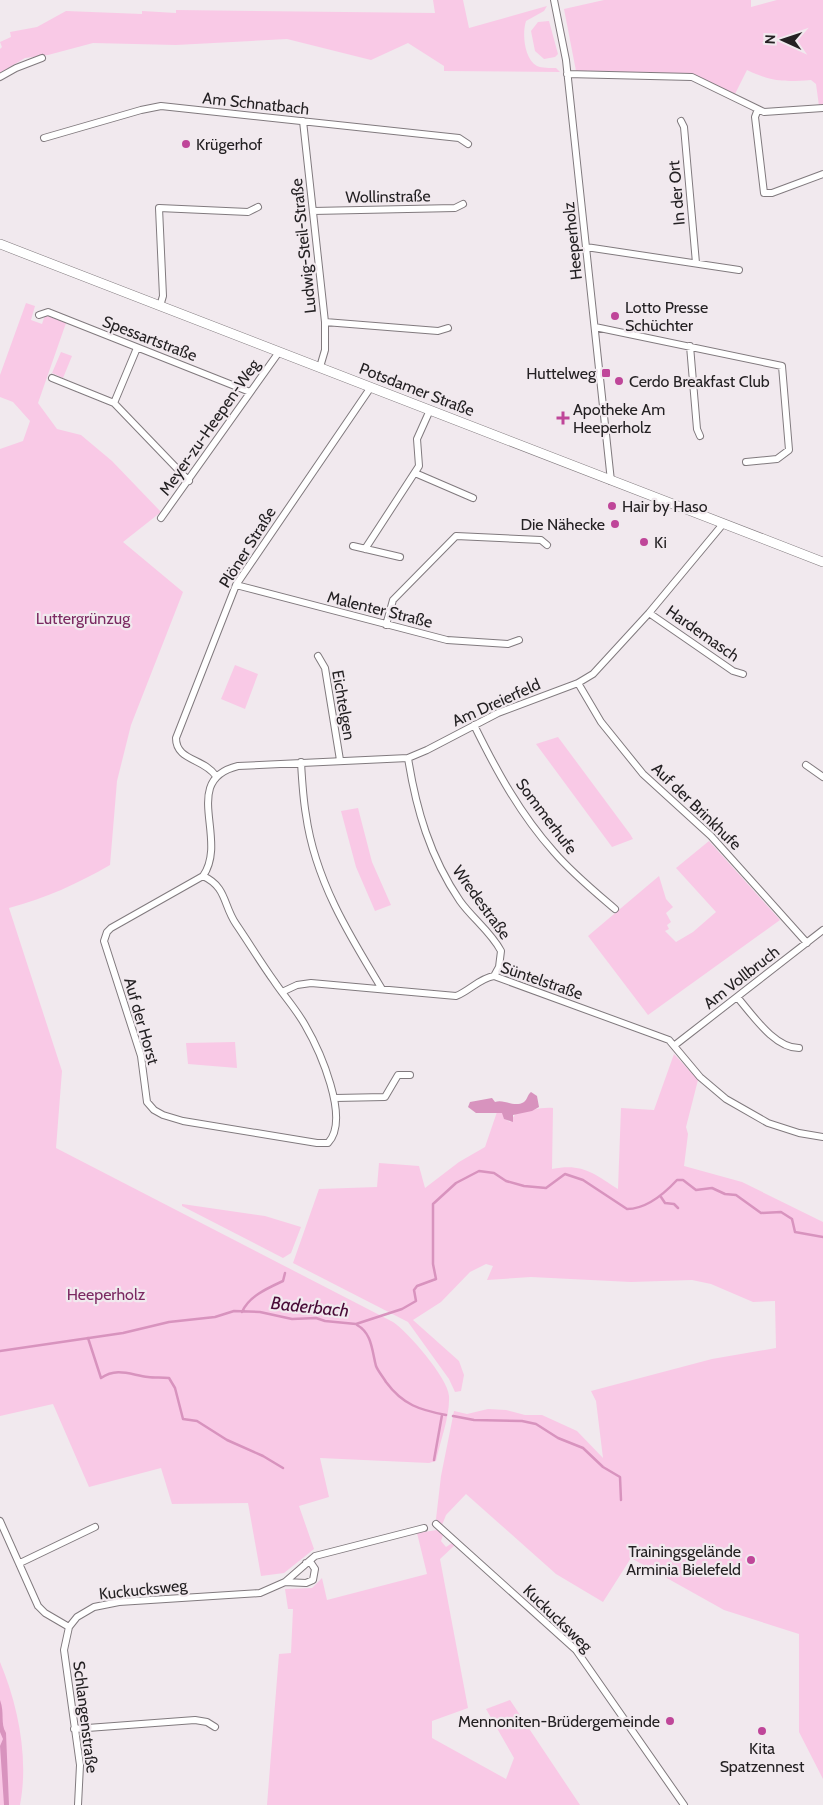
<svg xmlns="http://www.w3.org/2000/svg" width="823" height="1805" font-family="Cabin,sans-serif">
<rect width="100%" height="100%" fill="#f1e9ee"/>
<path fill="#f9c9e6" d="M433 0H463L469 28 547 6 544 11 526 21C522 33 524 59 537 66 542 68 550 68 556 68L560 72 444 71V66L408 43 371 60 287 39 176 45 93 43 48 55 25 58 0 73V49L2 47 0 42 11 37 10 32 37 27 66 11 142 14V11L176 13V10L435 13Z
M604 0H751V7L777 0H823V105L819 106 816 84 811 80C784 82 772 82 747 70L735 94 692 74 576 71 564 9Z
M549 21 558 54 555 57 544 59 535 51 531 31 538 22Z
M26 303 35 306 31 320 42 324 45 315 66 323 38 403 57 429 81 435 112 461 161 512 123 542 183 592 131 725 117 781 110 865C77 884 46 898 9 908L62 1071 56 1148 393 1322C408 1332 448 1378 449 1396 450 1417 440 1441 436 1461L429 1463 320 1458 329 1497 299 1506 314 1549 284 1573 261 1576 248 1503 172 1504 161 1468 89 1487 53 1404 0 1416V449L23 441 30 421 13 402 0 397V375Z
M61 352 72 356 63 378 52 373Z
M235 665 258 674 245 709 221 699Z
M558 737 630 834 633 839 612 847 536 744Z
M358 808 372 862 391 905 375 911 356 867 341 811Z
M709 841 780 920 648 1015 588 936 659 876 666 899 673 907 666 913 671 922 667 925 669 929 665 931 676 942 693 932 716 912 676 868Z
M235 1042 237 1068 188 1064 186 1043Z
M674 1054 698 1080 686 1127 688 1134 684 1166 742 1182 823 1222V1779L799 1732V1634L724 1610 631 1558 603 1602 556 1574 466 1494 446 1515 442 1525 436 1519 441 1476 454 1411 467 1414 488 1409 506 1410 525 1415H542L577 1431 603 1458 596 1401 591 1391 712 1359 776 1348 775 1301 753 1302 711 1284 692 1280 631 1282 531 1277 487 1280 493 1266 486 1264 470 1272 441 1302 413 1320 459 1361 464 1375 461 1391 455 1392 449 1379 408 1322 293 1263 319 1189 377 1187 379 1163 419 1166 425 1188 459 1162 485 1147 497 1112 503 1113 504 1118 510 1122 516 1113C530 1111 540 1107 553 1108L552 1169C582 1163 593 1173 618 1189L621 1108 654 1110Z
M182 1204 265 1216 301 1227 291 1253 283 1258 182 1206Z
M437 1530 443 1535 441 1541 446 1547 452 1543 455 1545 440 1559 468 1708 432 1721V1738L506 1779 514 1758 486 1709 510 1700 580 1805H267L279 1654 291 1653 293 1609H288L285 1589 312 1588 322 1578 327 1600 427 1574 417 1533Z
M0 1662C18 1705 29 1758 20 1805H0Z"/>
<path fill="#d893be" d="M531 1092 537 1096 539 1107 532 1111 513 1115V1122L504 1119 502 1113H476L468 1107 470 1102 492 1098 495 1102C505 1099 514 1108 524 1102 528 1099 527 1095 531 1092Z
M0 1700C5 1713 0 1723 6 1733L9 1805H4L0 1746 3 1739 0 1732Z"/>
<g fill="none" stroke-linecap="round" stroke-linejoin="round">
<path stroke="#d893be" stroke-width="2.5" d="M661 1197 665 1203 674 1204 678 1208
M242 1312C249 1296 268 1288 283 1281L285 1273
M357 1325C372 1333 372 1351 376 1366 378 1371 383 1377 386 1382 403 1405 420 1410 446 1415
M88 1338 101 1378C117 1367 131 1375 148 1377 155 1378 162 1377 169 1378L175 1388 183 1419 197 1421 227 1440 263 1456 283 1468
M0 1351 123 1333 169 1322 215 1317 234 1311 260 1312 292 1319 316 1318 325 1321 356 1324 402 1309 416 1301 414 1290 417 1286 436 1279 433 1264V1204L456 1183 479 1171 494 1173 506 1181 524 1186 546 1188 565 1174 583 1180 627 1209C647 1209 664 1194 677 1180H683L696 1190 712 1188 725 1194 736 1195 761 1213 781 1212 792 1219 795 1232 823 1237
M453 1416 474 1420 522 1421 536 1424 558 1438 583 1448 603 1467 620 1477 621 1500
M434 1460 442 1415"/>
<defs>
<path id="street" d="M554 0 566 60 611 481
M567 74 692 77 764 112 823 108
M0 77 16 68 42 58
M758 109 755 117 764 193H772L823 174
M303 121 325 322V350L320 367
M681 121 684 127 696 263
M44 138 141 110 161 106 459 138 468 144
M313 211 455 208 463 204
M586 247 739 270
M160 306 163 296 159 208 248 212 258 207
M39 315 48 312 250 392
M325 322 438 331 448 328
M595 327 782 366 789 450 777 459 746 462
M690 346 697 429 700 436
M52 378 114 403 189 481
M114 403 137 348
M415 473 473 498
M161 518 279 352
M353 546 400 557
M365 549 419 466 417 439 430 410
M236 585 447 640 508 644 519 640
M649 613 733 671 743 674
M386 625 393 600 456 536 541 540 547 545
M318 656 325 668 340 760
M578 683 601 722 643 774 711 836 807 943
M474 725C496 770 520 814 554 852 572 873 594 891 615 909
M408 758C416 809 430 857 460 901 472 918 491 932 501 951L499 967 494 976
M301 762C302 780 303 798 306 815 315 880 349 935 382 989
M806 765 823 777
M216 776C204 758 176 761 176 738L236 585 371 387
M203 876 111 928 107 932 104 941 141 1056 147 1102 154 1110 163 1115 183 1121 317 1143H328C351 1119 319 1049 305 1025 296 1009 284 996 274 981 261 963 249 943 236 924 223 905 227 887 203 876 229 839 180 780 238 766L408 758 427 750 498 713 578 683 593 674 649 613 723 524
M282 992 297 985 311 983 456 996C469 991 480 978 494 976L669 1040 700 1077 726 1099 768 1123 799 1133 823 1137
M737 997C752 1014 774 1048 799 1048
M675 1045 823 930
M335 1098 385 1097 398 1075H410
M0 1521 38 1606 45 1613 69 1627
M436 1524 576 1650 684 1805
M20 1563 95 1527
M285 1582 306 1583 313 1580 315 1569 311 1563H306
M74 1729 195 1720 207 1722 215 1727
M78 1805 80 1765 64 1650 69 1627 77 1617 94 1607 119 1602 260 1593 285 1582 315 1556 424 1528"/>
<path id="secondary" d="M0 244 823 562"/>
</defs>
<use href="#street" stroke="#817a7e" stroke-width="8"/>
<use href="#secondary" stroke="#817a7e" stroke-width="10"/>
<use href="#street" stroke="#fff" stroke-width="6"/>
<use href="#secondary" stroke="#fff" stroke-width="9"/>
</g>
<g fill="#bf4699" stroke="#f1e9ee" stroke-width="2">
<circle cx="186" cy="144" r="5"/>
<circle cx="615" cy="316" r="5"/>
<rect x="601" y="368" width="10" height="10" rx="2.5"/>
<circle cx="619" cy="381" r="5"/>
<path d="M560.5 410.5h5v5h5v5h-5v5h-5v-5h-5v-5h5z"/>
<circle cx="612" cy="506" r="5"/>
<circle cx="615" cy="524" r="5"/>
<circle cx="644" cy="542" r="5"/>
<circle cx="751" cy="1560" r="5"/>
<circle cx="670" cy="1721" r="5"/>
<circle cx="762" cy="1731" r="5"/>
</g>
<g text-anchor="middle" stroke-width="4.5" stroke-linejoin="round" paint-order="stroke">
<g font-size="16" fill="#242123" stroke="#f1e9ee">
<text transform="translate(256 103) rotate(6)" y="6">Am Schnatbach</text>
<text transform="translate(676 193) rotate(-95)" y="6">In der Ort</text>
<text transform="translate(388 196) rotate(-1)" y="6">Wollinstraße</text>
<text transform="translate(572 241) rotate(-96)" y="6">Heeperholz</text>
<text transform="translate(303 246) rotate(-96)" y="6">Ludwig-Steil-Straße</text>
<text transform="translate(150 338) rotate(21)" y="6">Spessartstraße</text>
<text transform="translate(417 389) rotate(21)" y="6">Potsdamer Straße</text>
<text transform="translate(209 427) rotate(-55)" y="6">Meyer-zu-Heepen-Weg</text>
<text transform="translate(247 547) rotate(-58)" y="6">Plöner Straße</text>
<text transform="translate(380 609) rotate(14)" y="6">Malenter Straße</text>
<text transform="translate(703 633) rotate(35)" y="6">Hardemasch</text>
<text transform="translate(496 702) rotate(-24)" y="6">Am Dreierfeld</text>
<text transform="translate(344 705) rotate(80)" y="6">Eichtelgen</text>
<text transform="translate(697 806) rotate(44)" y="6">Auf der Brinkhufe</text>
<text transform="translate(547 816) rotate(53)" y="6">Sommerhufe</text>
<text transform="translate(482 902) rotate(54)" y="6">Wredestraße</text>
<text transform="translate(741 977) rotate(-38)" y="6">Am Vollbruch</text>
<text transform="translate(542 980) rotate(19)" y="6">Süntelstraße</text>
<text transform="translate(142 1021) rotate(74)" y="6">Auf der Horst</text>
<text transform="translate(143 1589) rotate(-6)" y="6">Kuckucksweg</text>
<text transform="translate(558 1618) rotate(44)" y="6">Kuckucksweg</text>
<text transform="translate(86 1717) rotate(83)" y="6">Schlangenstraße</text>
</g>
<g font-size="16" fill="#242123" stroke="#f1e9ee" text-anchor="start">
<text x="196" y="150">Krügerhof</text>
<text x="625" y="313">Lotto Presse<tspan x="625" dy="18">Schüchter</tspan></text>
<text x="596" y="379" text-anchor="end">Huttelweg</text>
<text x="629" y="387">Cerdo Breakfast Club</text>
<text x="573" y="415">Apotheke Am<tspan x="573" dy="18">Heeperholz</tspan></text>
<text x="622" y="512">Hair by Haso</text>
<text x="605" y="530" text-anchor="end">Die Nähecke</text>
<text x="654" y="548">Ki</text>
<text x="741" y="1557" text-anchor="end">Trainingsgelände<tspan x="741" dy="18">Arminia Bielefeld</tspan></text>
<text x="660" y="1727" text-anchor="end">Mennoniten-Brüdergemeinde</text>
<text x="762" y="1754" text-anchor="middle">Kita<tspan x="762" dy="18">Spatzennest</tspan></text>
</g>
<g font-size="16" fill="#7b2a62" stroke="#f1e9ee">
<text x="83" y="624">Luttergrünzug</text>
<text x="106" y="1300">Heeperholz</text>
</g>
<g font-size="18" font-style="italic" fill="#480b37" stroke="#f1e9ee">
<text transform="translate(310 1307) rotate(6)" y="6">Baderbach</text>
</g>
</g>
<g transform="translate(783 40) rotate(273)" stroke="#f1e9ee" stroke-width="4" paint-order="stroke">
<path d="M0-4L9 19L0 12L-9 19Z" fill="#242123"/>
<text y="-8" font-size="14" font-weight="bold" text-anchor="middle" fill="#242123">N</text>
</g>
</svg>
